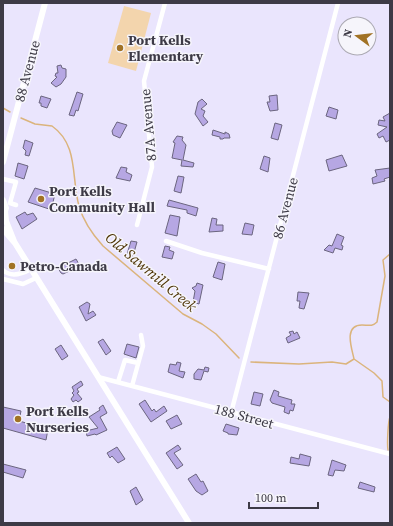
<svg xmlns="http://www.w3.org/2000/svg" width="393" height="526" font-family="'Source Serif 4',serif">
<rect width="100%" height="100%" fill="#eae5fd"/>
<path fill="#f3d5ad" d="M124 6 151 13 136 71 108 63Z"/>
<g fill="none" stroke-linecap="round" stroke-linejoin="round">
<path stroke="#dbb47c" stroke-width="1.5" d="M3 108 10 112
M21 118 35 124 52 126C79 145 71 178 79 206 83 220 93 235 103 246L183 314 202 324 216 334 239 358
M390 254 383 260 385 276 377 322C372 327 368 325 362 325 343 325 352 349 354 359L374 373 382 381 383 397 390 402
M251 362 299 364 332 362 346 364 354 359
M388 450C387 444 388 421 390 417"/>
</g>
<path fill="#b6a7e3" stroke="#6b657f" d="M61 65 62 68 66 69V77L61 84 56 87 51 83 57 77 55 76 56 73H58L57 66Z
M77 92 83 94 78 111 76 110 74 116 69 115Z
M277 95 278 110 270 111 267 102H270L269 96Z
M41 96 51 99 47 108 41 106V103H39Z
M202 99 207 104 201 109 205 111 203 116 208 122 203 126 195 114 198 102Z
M329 107 338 110 336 119 326 116Z
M390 113V140L386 142 383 136 379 138 377 134 387 127 378 125 379 120 385 121 383 117Z
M117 122 127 125 120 138 113 135 112 131Z
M275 123 282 125 278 140 271 138Z
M213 130 225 134V132L229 134 230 138H224L223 139H220V137L212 135Z
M177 136 183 137 182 140 186 145 183 160 194 163 193 167 181 166 182 160 172 158 175 143 173 142Z
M25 140 33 143 29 156 25 155 26 151 23 148Z
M342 155 347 166 329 171 326 160Z
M264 156 270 158 268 172 260 169Z
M18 163 28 166 24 179 15 176Z
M121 167 127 168 126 172 132 175 130 181 116 178Z
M390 168V177L384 179 385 181 373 184 372 178 377 176 375 170Z
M178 176 184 177 181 193 174 191Z
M35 188 55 194 52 206H50L49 209 28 202Z
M169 200 198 208 196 216 187 213V210L167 206Z
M25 212 27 215 33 213 37 219 22 229 16 217Z
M170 215 180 217 177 236 165 233Z
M212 218 217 219 216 225H223V231L209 232Z
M245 223 254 225 252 235 242 234Z
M337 234 344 237 341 245 343 246 342 250 335 248 333 253 324 250 329 245 332 246Z
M131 241 137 242 133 256 127 254Z
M165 246 170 247 169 250 174 252 172 259 162 257Z
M76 259 80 266 63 274 61 273 58 268Z
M218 262 225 264 222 280 213 277Z
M197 283 203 285 199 304 193 302 195 291 192 288 196 286Z
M298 292 309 293 304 309 299 308 300 301H297Z
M87 302 90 304 88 314 93 311 96 315 86 321 79 307Z
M293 331 294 334 297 332 300 338 288 343 286 338 291 335 289 332Z
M103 339 111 351 106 355 98 342Z
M127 344 139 347 136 358 124 354Z
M61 345 68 356 62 360 55 349Z
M177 362 181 363 179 371 185 372 183 378 168 372 170 364 176 365Z
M205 367 209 368 208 372 204 371 201 380 194 379V374L198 369 204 370Z
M81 381 83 385 77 389 79 392 77 393 82 399 78 402 76 400 73 402 71 399 74 395 72 393 74 391 72 387Z
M274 390 279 392 278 396 292 400 291 404H295L293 411 290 410 289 414 284 412 285 407 272 403 270 400Z
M254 392 263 394 260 406 251 404Z
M145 400 152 411 154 409 156 412 164 406 167 411 151 422 139 404Z
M103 405 107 413 100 417 107 430 96 435 95 434 87 436 86 431 98 428 89 417 100 410 99 408Z
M3 407 21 411 19 421 48 429 46 440 3 428Z
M177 415 182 424 171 429 166 421Z
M226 424 239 428 237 435 228 434V433L223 431Z
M178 445 181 449 174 453 183 465 177 469 166 453Z
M117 447 125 459 118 463 112 456 110 458 107 453Z
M300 454 311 457 309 466 290 463 291 457 299 459Z
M332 460 346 465 344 471 335 470 333 476 328 475Z
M3 464 26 470 23 478 3 472Z
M196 474 201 482 203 481 208 491 202 495 196 491 188 479Z
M360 482 375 487 374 492 358 488Z
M136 487 143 500 136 505 130 491Z"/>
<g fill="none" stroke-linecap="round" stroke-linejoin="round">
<path stroke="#fff" stroke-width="4.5" d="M3 179 16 182 10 203 16 205
M137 225 152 167 144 81 165 3
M166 241 202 253 269 269
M3 270C11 278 22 274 31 269
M3 279 23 284 36 278
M98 377 390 454
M118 382 125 360 138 363
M132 386 143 346 141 335
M231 413 338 3"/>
<path stroke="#fff" stroke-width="6" d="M3 162 45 3
M3 200 6 208 4 214
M5 211 6 221 14 241
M3 229 15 243 189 523"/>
</g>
<g fill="#a17225" stroke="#f6f5fb" stroke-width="1.5">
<circle cx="120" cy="48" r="4"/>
<circle cx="41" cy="199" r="4"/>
<circle cx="12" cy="266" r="4"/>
<circle cx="18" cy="419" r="4"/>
</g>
<g text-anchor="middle" stroke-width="3" stroke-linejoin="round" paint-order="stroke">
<g font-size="14" font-weight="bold" fill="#3d3a46" stroke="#f6f5fb" text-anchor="start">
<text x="128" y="45">Port Kells<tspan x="128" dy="16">Elementary</tspan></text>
<text x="49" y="196">Port Kells<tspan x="49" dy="16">Community Hall</tspan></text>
<text x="20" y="271">Petro-Canada</text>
<text x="26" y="416">Port Kells<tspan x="26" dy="16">Nurseries</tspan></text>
</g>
<g font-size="14" fill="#3d3a46" stroke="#f6f5fb">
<text transform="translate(27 71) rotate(-75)" y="5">88 Avenue</text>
<text transform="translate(148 125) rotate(-95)" y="5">87A Avenue</text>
<text transform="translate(285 208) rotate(-75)" y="5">86 Avenue</text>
<text transform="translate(244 416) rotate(15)" y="5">188 Street</text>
</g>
<g font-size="15" font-style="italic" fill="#4e3405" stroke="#f6f5fb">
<text transform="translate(151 272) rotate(40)" y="5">Old Sawmill Creek</text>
</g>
</g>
<rect width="393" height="526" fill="none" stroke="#3d3a46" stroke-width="8"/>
<g transform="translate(357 36) rotate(285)"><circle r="19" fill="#f6f5fb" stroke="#acaab3"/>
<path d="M0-3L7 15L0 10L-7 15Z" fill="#a17225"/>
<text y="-6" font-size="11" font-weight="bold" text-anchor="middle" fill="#3d3a46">N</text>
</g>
<path d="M249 502v6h69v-6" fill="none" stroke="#3d3a46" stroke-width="2"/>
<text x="255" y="502" font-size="12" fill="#3d3a46" stroke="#f6f5fb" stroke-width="3" paint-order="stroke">100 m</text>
</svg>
